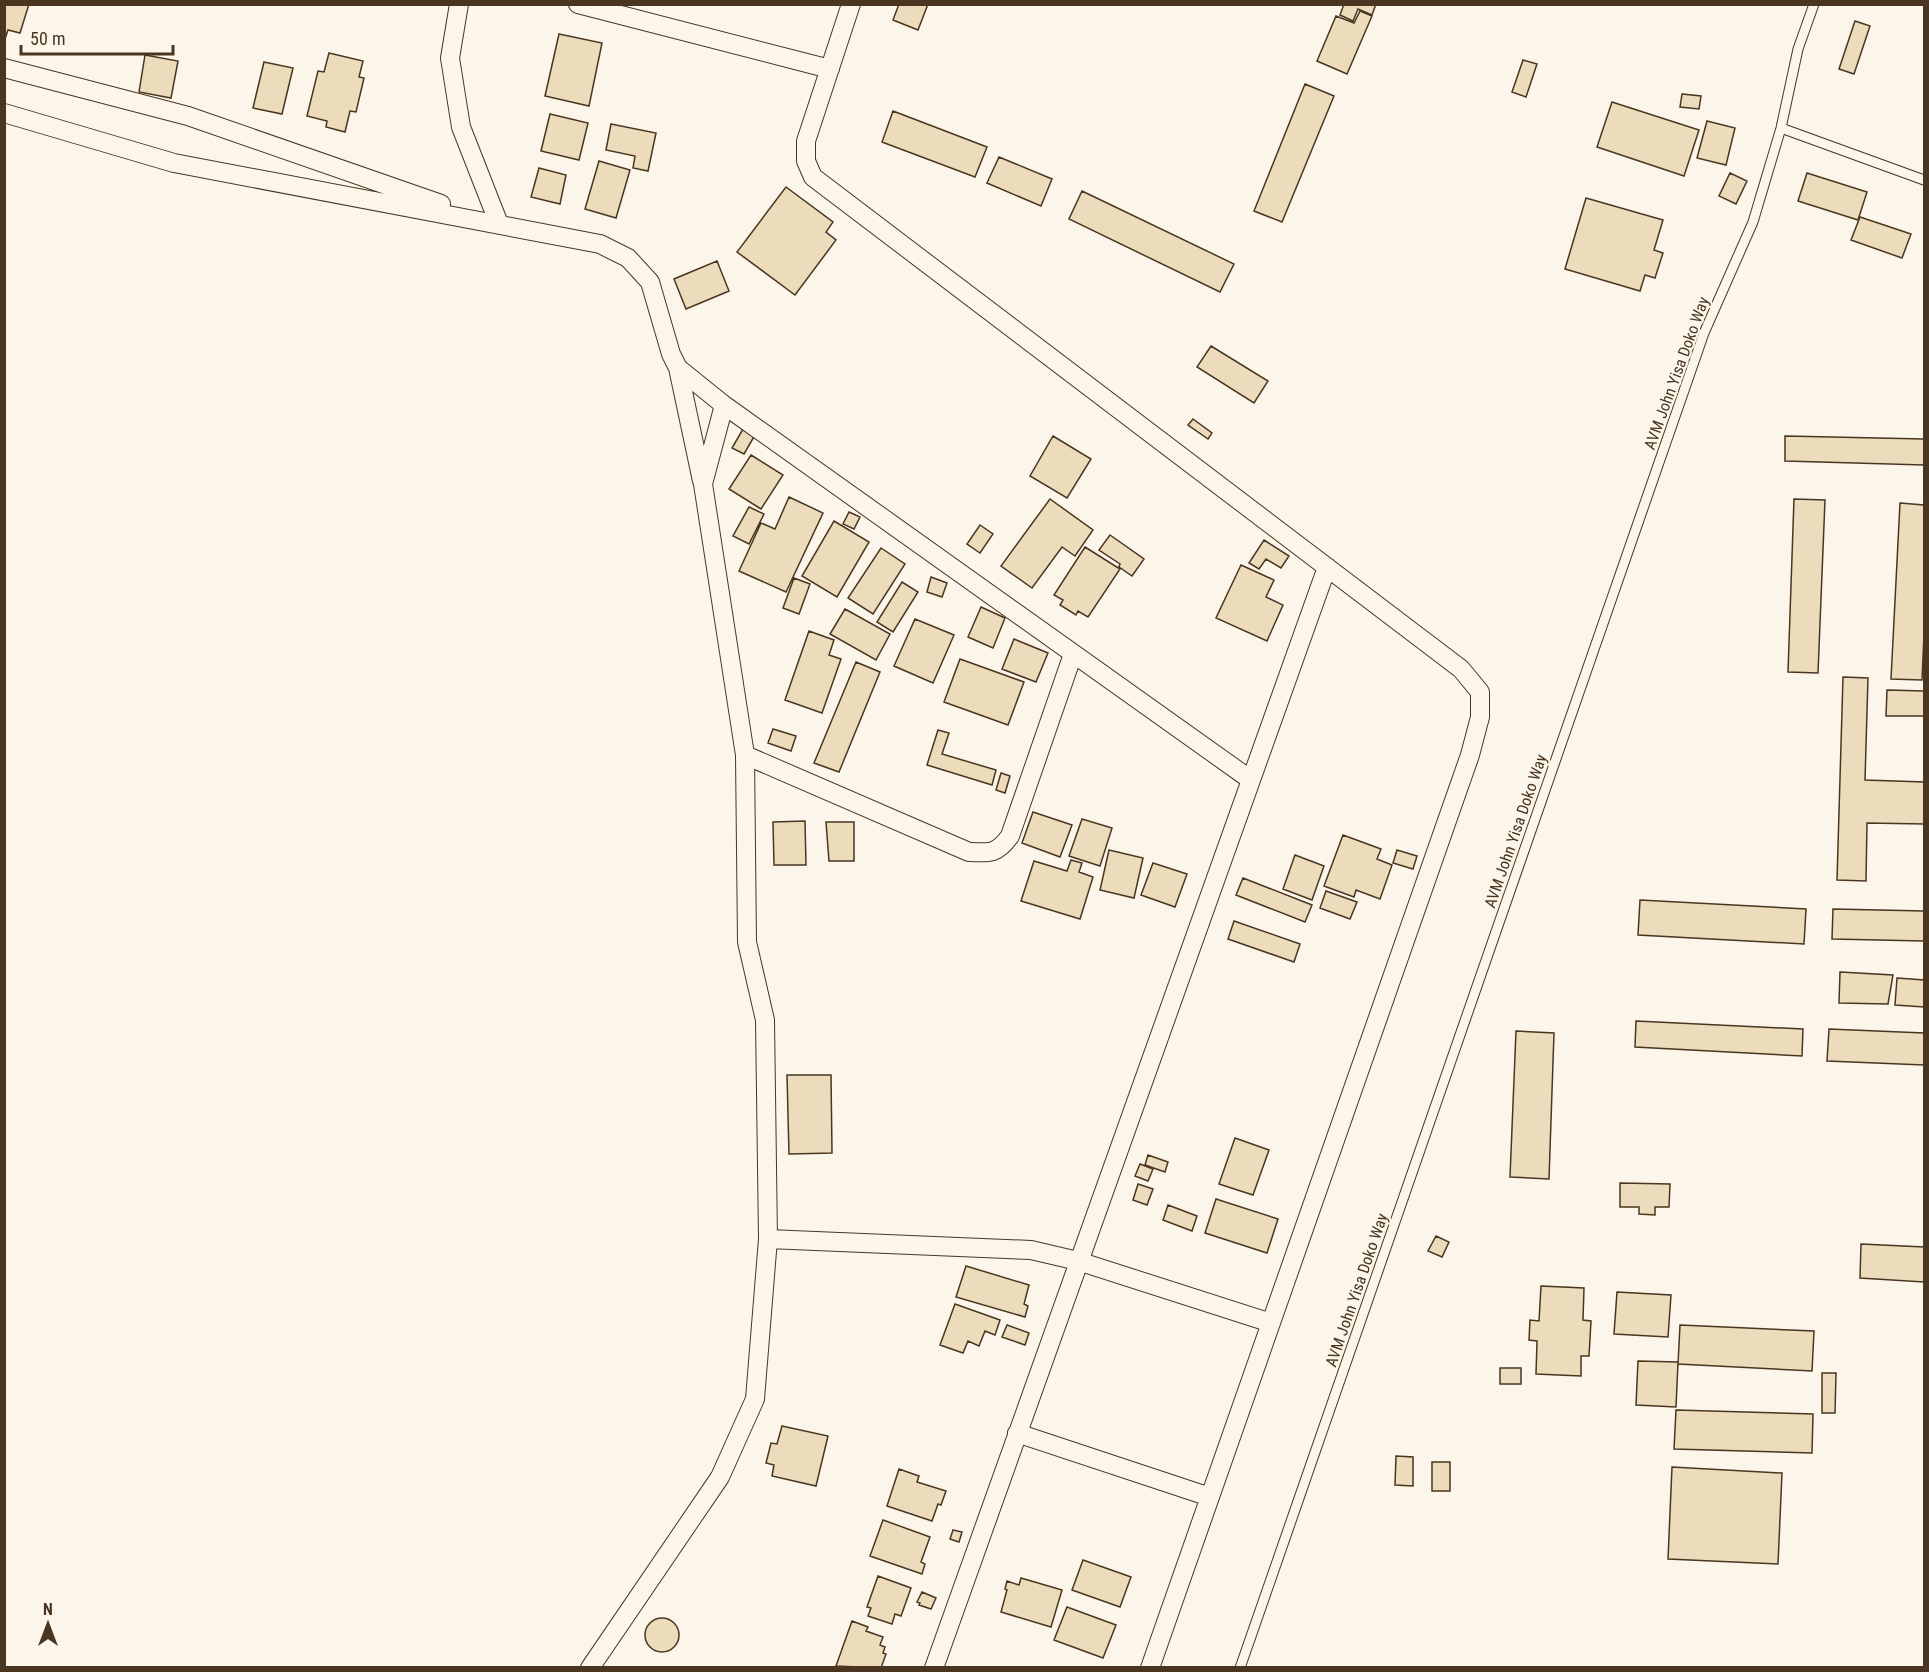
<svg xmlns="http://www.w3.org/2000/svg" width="1929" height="1672" font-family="'Roboto Condensed',sans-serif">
<rect width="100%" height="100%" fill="#fbf6e9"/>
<path fill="#ecdcbc" stroke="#4a3520" stroke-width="1.5" d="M4 4H29L20 33 8 30 4 42Z
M899 4H928L918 30 893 20Z
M1344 4H1376L1372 15 1358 9 1353 21 1340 15Z
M1360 11 1372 16 1347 74 1317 61 1336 16 1354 23Z
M1855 21 1870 26 1854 74 1839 69Z
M559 34 602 43 589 106 545 96Z
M329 53 363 61 359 77 364 78 356 112 350 111 345 132 326 127 327 121 307 116 318 71 324 72Z
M145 55 178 61 171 98 139 92Z
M1523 60 1537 64 1526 97 1512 92Z
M264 62 293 68 282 114 253 108Z
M1305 84 1334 96 1282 222 1254 211Z
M1682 94 1701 96 1699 109 1680 107Z
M1612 102 1699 130 1684 176 1597 147Z
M893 111 987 147 975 177 882 142Z
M550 114 588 123 579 160 541 151Z
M1707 121 1735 128 1726 165 1697 158Z
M611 124 656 133 648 171 633 168 635 156 606 150Z
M999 157 1052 179 1041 206 987 183Z
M599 161 630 170 616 218 585 209Z
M539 168 566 175 560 204 531 197Z
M1730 173 1747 181 1736 204 1719 196Z
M1807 173 1867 192 1858 220 1798 201Z
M786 187 833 222 826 232 836 240 795 295 737 252Z
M1082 191 1234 264 1220 292 1069 219Z
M1586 198 1663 220 1654 250 1663 253 1655 278 1645 275 1640 291 1565 269Z
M1860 217 1911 234 1902 258 1851 240Z
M717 261 729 291 686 309 674 279Z
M1211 346 1268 381 1254 403 1197 367Z
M1193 419 1212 433 1208 439 1188 425Z
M743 429 755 435 744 454 732 448Z
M1053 436 1091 459 1067 498 1030 476Z
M1785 436 1924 439V465L1785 461Z
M751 455 783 475 761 509 729 489Z
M789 497 823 513 786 592 739 571 761 523 775 529Z
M1050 499 1093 530 1075 556 1062 547 1032 588 1001 566Z
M1794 499 1825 500 1818 673 1788 672Z
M1900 503 1924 505V634L1922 680 1891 679Z
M749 507 764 514 749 544 733 536Z
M849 512 860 517 854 529 843 524Z
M834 521 869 542 837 597 802 576Z
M980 525 993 534 980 553 967 544Z
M1110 535 1144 559 1132 576 1119 567 1120 564 1099 550Z
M1264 540 1289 556 1281 568 1266 559 1259 569 1249 563Z
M1085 547 1120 569 1088 617 1078 611 1076 615 1060 605 1063 600 1054 595Z
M881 548 905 564 873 614 848 598Z
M1241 565 1274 580 1266 597 1283 605 1267 641 1216 618Z
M931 577 947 583 942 597 927 592Z
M794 578 810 584 799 614 783 608Z
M902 582 918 592 893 632 877 622Z
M981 607 1005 618 993 648 968 637Z
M845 609 890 634 876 660 830 634Z
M915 619 954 635 933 683 894 666Z
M809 631 834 640 829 655 841 659 822 713 785 700Z
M1014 639 1048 653 1036 682 1002 669Z
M960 659 1024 682 1008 725 944 702Z
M856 662 880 672 839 772 814 763Z
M1843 677 1868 678 1865 780 1924 782V824L1867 823 1866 881 1837 880Z
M1887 690 1924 691V716H1886Z
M773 729 796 736 791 751 768 743Z
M938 730 949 733 942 754 996 770 992 785 927 765Z
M1001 773 1010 776 1005 793 996 790Z
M1033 812 1072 825 1060 857 1022 843Z
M1082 819 1112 828 1100 866 1069 856Z
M805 821 806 865H774L773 822Z
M826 822H854V861H829Z
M1343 835 1381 849 1377 859 1392 865 1380 899 1356 890 1354 897 1324 886Z
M1109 850 1143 858 1134 898 1100 890Z
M1397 850 1417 856 1413 869 1393 863Z
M1295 855 1324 866 1312 900 1283 889Z
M1071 860 1082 863 1079 872 1093 877 1080 919 1021 901 1034 861 1067 871Z
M1153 863 1187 874 1175 907 1141 895Z
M1243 878 1312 905 1305 922 1236 895Z
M1326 891 1357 902 1350 919 1320 908Z
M1640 900 1806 909 1804 944 1638 935Z
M1833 909 1924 911V941L1832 939Z
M1234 921 1300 944 1294 962 1228 939Z
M1840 972 1893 975 1888 1004 1839 1003Z
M1897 978 1924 980V1007L1895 1005Z
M1636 1021 1803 1029 1802 1056 1635 1047Z
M1829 1029 1924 1033V1065L1827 1061Z
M1516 1031 1554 1033 1549 1179 1510 1177Z
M787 1075H831L832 1153 789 1154Z
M1235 1138 1269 1150 1253 1195 1219 1184Z
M1148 1155 1168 1162 1165 1172 1145 1165Z
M1140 1164 1153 1169 1148 1181 1135 1176Z
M1620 1183 1670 1184 1669 1207H1655V1215L1639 1214V1207H1620Z
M1138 1184 1153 1189 1147 1205 1133 1200Z
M1216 1199 1278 1219 1267 1253 1205 1233Z
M1168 1205 1197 1216 1192 1231 1163 1220Z
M1436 1236 1449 1242 1442 1257 1428 1251Z
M1861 1244 1924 1247V1282L1860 1278Z
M966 1266 1029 1285 1024 1304 1028 1306 1025 1317 956 1297Z
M1541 1286 1584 1288 1583 1320 1591 1321 1589 1356H1581V1376L1536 1374 1537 1341 1529 1340 1530 1320 1539 1321Z
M1617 1292 1671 1295 1668 1337 1614 1334Z
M955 1304 1000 1320 995 1335 985 1331 979 1346 968 1341 963 1353 940 1345Z
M1007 1325 1029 1333 1025 1345 1002 1337Z
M1680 1325 1814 1331 1812 1371 1678 1364Z
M1638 1361 1678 1362 1676 1407 1636 1405Z
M1500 1368H1521V1384H1500Z
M1822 1373H1836L1835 1413H1822Z
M1676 1410 1813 1414 1812 1453 1674 1449Z
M782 1426 828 1436 816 1486 772 1476 774 1465 766 1463 771 1443 777 1444Z
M1396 1456 1413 1457V1486L1395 1485Z
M1432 1462H1450V1491H1432Z
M1672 1467 1782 1473 1778 1564 1668 1559Z
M899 1469 919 1476 917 1482 946 1491 941 1505 938 1504 932 1521 887 1506Z
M883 1520 930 1537 921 1562 925 1564 922 1574 870 1556Z
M953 1530 962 1532 959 1542 950 1539Z
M1083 1560 1131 1577 1120 1607 1072 1590Z
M878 1576 911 1588 901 1616 895 1614 892 1624 868 1616 871 1608 867 1607Z
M1021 1578 1062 1590 1051 1627 1001 1612 1007 1590 1005 1589 1007 1581 1019 1585Z
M922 1592 936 1598 931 1609 919 1605 920 1603 917 1602Z
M1067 1607 1116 1625 1103 1658 1054 1640Z
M645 1635a17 17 0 1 1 34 0a17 17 0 1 1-34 0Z
M852 1621 868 1627 866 1631 883 1637 880 1645 885 1647 883 1653 886 1654 881 1668 836 1666Z"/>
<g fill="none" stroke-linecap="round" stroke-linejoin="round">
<defs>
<path id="service" d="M1781 128 1924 180
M1240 1668 1704 333 1753 222 1781 128 1798 49 1814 4"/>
<path id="minor" d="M459 4 450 58 461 127 499 224
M578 4 830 69
M851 4 806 141V161L813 177 1461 669 1480 692V717L1470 755 1150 1668
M4 68 188 116 441 204
M4 113 174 163 600 244 628 258 650 282 671 354 678 368 724 405 703 484 745 755 747 942 765 1020 768 1239 755 1399 720 1477 590 1668
M678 368 702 481
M724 405 1251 780
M745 755 969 852C990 853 997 854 1010 836L1073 654
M768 1239 1031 1250 1078 1261 1271 1323
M1017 1433 1210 1497
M934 1668 1327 567"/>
</defs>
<use href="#service" stroke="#4a3520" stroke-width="11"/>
<use href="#minor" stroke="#4a3520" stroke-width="20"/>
<use href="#service" stroke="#fbf6e9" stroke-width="9"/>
<use href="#minor" stroke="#fbf6e9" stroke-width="18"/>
</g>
<g text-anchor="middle" stroke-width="4.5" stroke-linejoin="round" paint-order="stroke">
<g font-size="16" fill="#4a3520" stroke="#fbf6e9">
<text transform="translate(1676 373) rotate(-70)" y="6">AVM John Yisa Doko Way</text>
<text transform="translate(1515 831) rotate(-71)" y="6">AVM John Yisa Doko Way</text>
<text transform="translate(1356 1290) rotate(-71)" y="6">AVM John Yisa Doko Way</text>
</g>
</g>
<rect width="1929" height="1672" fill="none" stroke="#4a3520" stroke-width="12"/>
<g transform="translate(48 1624)" stroke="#fbf6e9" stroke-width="4.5" paint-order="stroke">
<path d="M0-4.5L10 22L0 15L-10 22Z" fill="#4a3520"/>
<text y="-9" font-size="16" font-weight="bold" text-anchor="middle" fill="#4a3520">N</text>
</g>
<path d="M21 45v9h152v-9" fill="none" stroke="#4a3520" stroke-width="3"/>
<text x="30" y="45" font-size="18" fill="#4a3520" stroke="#fbf6e9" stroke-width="4.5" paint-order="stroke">50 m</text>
</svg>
